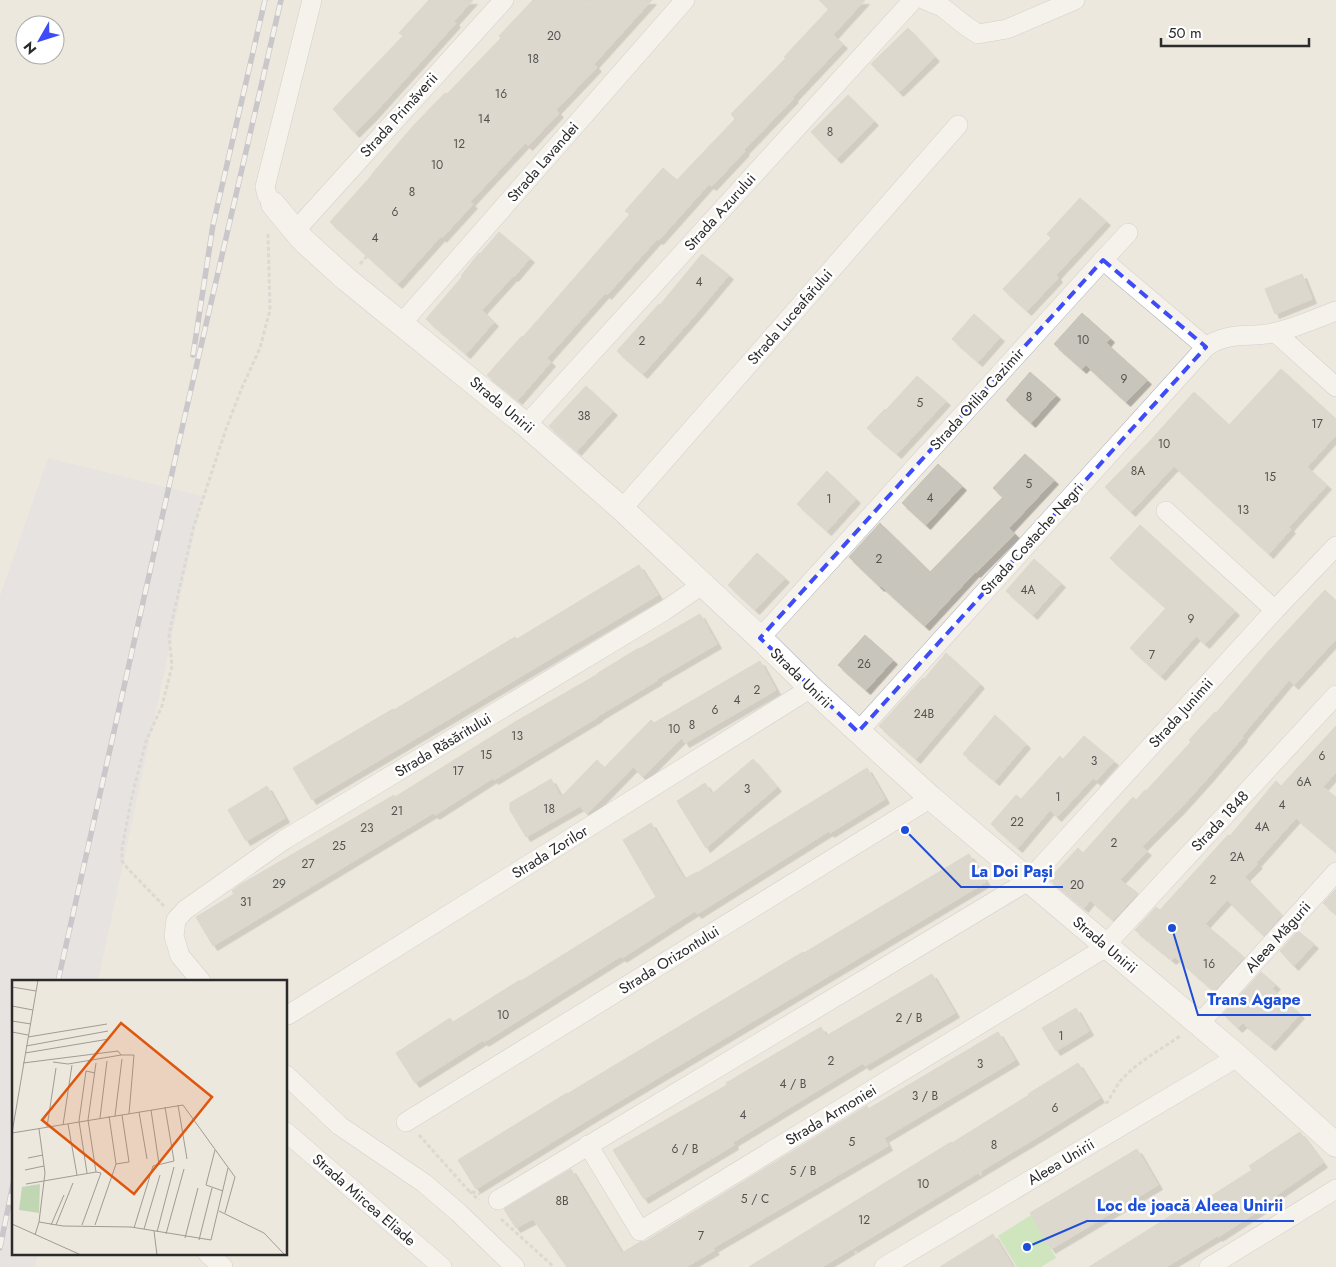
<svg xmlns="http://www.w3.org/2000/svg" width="1336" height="1267" font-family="Jost,sans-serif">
<defs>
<filter id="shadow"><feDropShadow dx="4.5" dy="4.5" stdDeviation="0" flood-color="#0004"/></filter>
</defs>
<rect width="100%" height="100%" fill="#ede8dd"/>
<path fill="#e1dee5" d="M48 458 202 496 98 981H14V1253H38L35 1267H0V596Z"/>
<path fill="#aae39a" d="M1031 1215 1056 1258 1041 1267H1017L998 1236Z"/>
<path fill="#c8c5bd" stroke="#c8c4b7" filter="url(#shadow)" d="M429 0H473L454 21 456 23 372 116 355 133 333 109 403 36 399 33Z
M533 0H652L594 64 597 67 556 110 559 113 528 146 525 143 470 202 473 204 442 238 441 236 398 284 330 222 372 175V174L414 125 445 93 447 94 501 38 499 36Z
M819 0H865L833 35 843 44 793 97 794 98 744 150 745 151 712 186 709 184 659 240 657 239 607 295 605 293 547 358 551 362 518 400 487 375 522 336 523 337 630 214 625 211 663 168 677 180 735 119 731 114 786 58 784 57 829 9Z
M908 28 935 57 899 92 871 64Z
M848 95 874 121 837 159 811 132Z
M1080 198 1106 221 1056 275 1058 278 1027 311 1003 289 1051 238 1047 234Z
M499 232 530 258 514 277 513 276 482 310 494 322 466 354 426 319 462 277 461 276 479 253 480 254Z
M702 254 729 275 697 313 643 374 617 351 659 304 660 305Z
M1302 274 1312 299 1275 314 1265 289Z
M1082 313 1110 338 1106 343 1147 380 1126 402 1086 365 1082 369 1054 344Z
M974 314 1000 337 978 362 952 339Z
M1281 369 1336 419V435L1307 467 1327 485 1289 527 1291 529 1269 554 1174 466 1131 512 1105 487 1150 441 1194 392 1229 425Z
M1030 372 1056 395 1031 423 1006 400Z
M917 376 946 401 897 454 867 428 885 409 886 410Z
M586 386 613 411 577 451 549 426Z
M1025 454 1054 480 1009 528 1015 534 976 573 975 572 925 626 881 586 880 587 849 557 880 523 930 572 1003 497 993 488Z
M938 464 962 486 926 525 902 503Z
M827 471 856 499 827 531 797 504Z
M1140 525 1235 611 1205 644 1196 636 1161 676 1130 648 1166 608 1110 558Z
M757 553 785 578 755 610 728 585Z
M1034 559 1061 583 1033 615 1006 591Z
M639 565 658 595 312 800 293 768 393 709 394 710 515 637 517 639Z
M1325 590 1336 601V639L1294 685 1289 680 1242 736 1243 737 1207 779 1179 810 1142 847 1147 851 1120 880 1138 893 1113 920 1090 900 1084 908 1049 879 1078 848 1083 853 1133 797 1136 800 1145 790 1146 791 1191 742 1189 740 1215 712 1216 713 1267 653Z
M700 614 717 644 657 679 658 680 598 716V717L494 780 493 778 435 815 433 813 213 946 196 917 234 894 232 891 238 886 394 795 395 797 515 722 598 674V673L639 648V649Z
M865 635 893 660 866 690 838 665Z
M946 653 980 684 916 759 879 726 923 678 924 679Z
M760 661 776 690 685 743 682 738 643 777 633 767 587 814 580 806 526 837 510 810V803L551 779 561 797 597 760 604 768 651 720 654 723Z
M995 715 1026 744 995 781 963 754Z
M1336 726V772L1323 787 1336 797V852L1296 818 1256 863 1258 864 1245 877 1282 915 1264 936 1227 900 1205 924 1244 957 1214 991 1175 957 1172 960 1135 930 1156 907 1160 910 1228 835 1230 836 1276 781 1281 786Z
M1084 736 1114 761 1096 781 1093 778 1057 817 1050 810 1018 848 991 824 1016 795 1021 799 1060 756 1063 759Z
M753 759 777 787 706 848 677 801 705 783 712 794Z
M867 768 885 799 830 833 829 831 697 914 695 911 622 958 621 956 484 1042 483 1040 415 1083 396 1053 450 1018 453 1022 520 980 521 981 656 897 623 840 651 823 684 879 697 872V873Z
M267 786 285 818 246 841 228 810Z
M969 854 986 882 596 1115 476 1189 458 1160 567 1093V1094L803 952 804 953Z
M1336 889V914L1323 903Z
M1298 931 1314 944 1294 966 1280 951Z
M1261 972 1276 985 1272 989 1300 1014 1271 1046 1243 1023 1238 1028 1223 1014Z
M932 974 955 1013 865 1066 863 1063 733 1142 734 1145 644 1199 613 1150 727 1085 726 1083 821 1027 826 1036Z
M1076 1008 1089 1031 1056 1051 1042 1028Z
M998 1032 1015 1060 884 1138 888 1146 713 1248 715 1250 686 1267H567L533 1219 516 1228 504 1209 571 1169 622 1253 640 1242 646 1241 867 1106 868 1109Z
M1078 1063 1100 1098 1044 1133 822 1267H749L951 1142 952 1143 1029 1095 1028 1094Z
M1300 1132 1323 1163 1265 1203 1266 1206 1218 1237 1217 1236 1166 1267H1089L1183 1208 1186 1212 1252 1170 1249 1166Z
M1137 1149 1158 1185 1051 1249 1030 1213Z
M993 1234 1013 1267H940Z"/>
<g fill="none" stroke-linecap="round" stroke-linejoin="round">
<defs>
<path id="minor" d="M925 0 942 7 966 26 978 34 1007 29 1075 0
M273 204 267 195 265 187 312 0
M295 231 504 0
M1103 260 1128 233
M402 323 685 0
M1276 333 1336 387
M526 425 913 0
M622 509 958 125
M1166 511 1275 610
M760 638 1103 260 1206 347
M858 732 1206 347C1229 330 1252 339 1277 332 1297 327 1317 318 1336 311
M201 981 180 956 174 936 176 920 185 910 284 840 664 611 696 589 702 583
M288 1015 811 688
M1199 1024 1336 872
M286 1075 340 1126 424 1183 459 1213 515 1267
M406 1122 931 798
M286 1132 442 1267
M588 1145 640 1231 1100 951 1103 944 1111 939 1336 695
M498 1200 1028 881 1275 610 1336 546
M208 1254 223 1267
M884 1267 1229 1062 1237 1056
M1209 1267 1336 1189"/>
<path id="tertiary" d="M273 204 303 240 346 279 526 425 622 509 760 638 811 688 931 798 1237 1056 1336 1145"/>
</defs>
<use href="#minor" stroke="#b1b2bf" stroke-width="20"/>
<use href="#tertiary" stroke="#b1b2bf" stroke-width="25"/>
<path stroke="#c8c8c8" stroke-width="3" stroke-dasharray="4 2.5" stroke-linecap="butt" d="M360 264 594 0
M164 906 129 870 122 861V848L132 796 146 741 162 706 172 666 169 634 193 529 226 429 241 390 260 348 270 310 268 233
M1106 1104C1113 1094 1117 1083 1126 1075 1141 1060 1162 1049 1180 1036
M419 1135 468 1190 480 1194
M960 1138 983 1178
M469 1191 479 1200
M501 1219 554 1267
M837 1224 857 1254"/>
<use href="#minor" stroke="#fff" stroke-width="19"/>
<use href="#tertiary" stroke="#fff" stroke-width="24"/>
<defs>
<path id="rail" d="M193 355 213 225 265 0
M58 981 183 424 281 0
M0 1248 14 1179"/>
</defs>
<use href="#rail" stroke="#a0a0b5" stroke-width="5.5"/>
<use href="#rail" stroke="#fff" stroke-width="4" stroke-dasharray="11" stroke-linecap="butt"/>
</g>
<path d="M0 0H1336V1267H0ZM1103 260 1206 347 858 732 760 638Z" fill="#ede8dd" fill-opacity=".55" fill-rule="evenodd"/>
<path fill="none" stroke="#3e4bf9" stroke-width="4" stroke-dasharray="10 6" stroke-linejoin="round" d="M1103 260 1206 347 858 732 760 638Z"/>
<g text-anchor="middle" stroke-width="5" stroke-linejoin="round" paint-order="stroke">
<g font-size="12" fill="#525250">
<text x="554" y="40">20</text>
<text x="533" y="63">18</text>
<text x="501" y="98">16</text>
<text x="484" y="123">14</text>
<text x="830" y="136">8</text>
<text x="459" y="148">12</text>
<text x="437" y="169">10</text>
<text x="412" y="196">8</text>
<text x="395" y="216">6</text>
<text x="375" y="242">4</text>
<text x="699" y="286">4</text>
<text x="1083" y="344">10</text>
<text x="642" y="345">2</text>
<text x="1124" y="383">9</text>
<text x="1029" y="401">8</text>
<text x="920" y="407">5</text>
<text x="584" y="420">38</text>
<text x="1317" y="428">17</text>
<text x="1164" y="448">10</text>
<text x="1138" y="475">8A</text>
<text x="1270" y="481">15</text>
<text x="1029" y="488">5</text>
<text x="930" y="502">4</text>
<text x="829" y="503">1</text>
<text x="1243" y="514">13</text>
<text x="879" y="563">2</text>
<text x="1028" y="594">4A</text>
<text x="1191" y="623">9</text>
<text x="1152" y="659">7</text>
<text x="864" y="668">26</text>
<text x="757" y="694">2</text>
<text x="737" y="704">4</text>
<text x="715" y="714">6</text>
<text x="924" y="718">24B</text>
<text x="692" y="729">8</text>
<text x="674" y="733">10</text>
<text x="517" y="740">13</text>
<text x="486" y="759">15</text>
<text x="1322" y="760">6</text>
<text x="1094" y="765">3</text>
<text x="458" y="775">17</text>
<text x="1304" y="786">6A</text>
<text x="747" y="793">3</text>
<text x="1058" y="801">1</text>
<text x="1282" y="809">4</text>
<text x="549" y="813">18</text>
<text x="397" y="815">21</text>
<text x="1017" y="826">22</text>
<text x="1262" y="831">4A</text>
<text x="367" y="832">23</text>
<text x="1114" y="847">2</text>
<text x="339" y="850">25</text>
<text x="1237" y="861">2A</text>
<text x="308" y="868">27</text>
<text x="1213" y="884">2</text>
<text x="279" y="888">29</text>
<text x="1077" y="889">20</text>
<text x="246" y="906">31</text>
<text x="1209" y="968">16</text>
<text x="503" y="1019">10</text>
<text x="909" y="1022">2 / B</text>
<text x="1061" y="1040">1</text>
<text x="831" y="1065">2</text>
<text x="980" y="1068">3</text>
<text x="793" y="1088">4 / B</text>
<text x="925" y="1100">3 / B</text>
<text x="1055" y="1112">6</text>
<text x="743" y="1119">4</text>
<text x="852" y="1146">5</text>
<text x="994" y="1149">8</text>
<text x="685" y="1153">6 / B</text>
<text x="803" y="1175">5 / B</text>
<text x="923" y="1188">10</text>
<text x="755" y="1203">5 / C</text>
<text x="562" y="1205">8B</text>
<text x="864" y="1224">12</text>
<text x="701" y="1240">7</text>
</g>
<g font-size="15" fill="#2b2b2b" stroke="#fff">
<text transform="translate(399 115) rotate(-48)" y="5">Strada Primăverii</text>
<text transform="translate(543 162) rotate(-49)" y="5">Strada Lavandei</text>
<text transform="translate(720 212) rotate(-48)" y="5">Strada Azurului</text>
<text transform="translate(790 317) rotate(-49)" y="5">Strada Luceafǎrului</text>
<text transform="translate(977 399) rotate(-48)" y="5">Strada Otilia Cazimir</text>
<text transform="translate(502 405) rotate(40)" y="5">Strada Unirii</text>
<text transform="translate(1032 539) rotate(-48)" y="5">Strada Costache Negri</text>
<text transform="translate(801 678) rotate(44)" y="5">Strada Unirii</text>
<text transform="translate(1181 713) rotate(-48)" y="5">Strada Junimii</text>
<text transform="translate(443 745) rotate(-31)" y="5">Strada Răsăritului</text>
<text transform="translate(1220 821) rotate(-47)" y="5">Strada 1848</text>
<text transform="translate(550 852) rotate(-32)" y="5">Strada Zorilor</text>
<text transform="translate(1278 937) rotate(-48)" y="5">Aleea Măgurii</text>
<text transform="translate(1105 945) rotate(40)" y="5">Strada Unirii</text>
<text transform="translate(669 960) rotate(-32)" y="5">Strada Orizontului</text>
<text transform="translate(831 1115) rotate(-31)" y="5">Strada Armoniei</text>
<text transform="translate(1061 1162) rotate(-31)" y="5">Aleea Unirii</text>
<text transform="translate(364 1200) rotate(41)" y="5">Strada Mircea Eliade</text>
</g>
</g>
<g transform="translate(12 980)">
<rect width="275" height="275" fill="#ede8dd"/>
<path d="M28 204 27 233 7 230 10 207Z" fill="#c1d7b4"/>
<path fill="none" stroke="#9f9c96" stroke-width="1" d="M0 7 24 11M0 26 21 30M0 41 19 44M0 52 16 55M16 57 95 44M14 66 96 51M13 73 97 59M41 82 56 84 109 75M11 83 106 71 109 75H122L117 134M166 125 175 179M139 130 147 184M127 132 135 179M97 136 104 184M103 136 110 79M88 138 95 81M56 144 65 195M51 145 60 85M35 147 44 88M0 153 171 125 223 197 213 233M0 153 26 0M203 170 194 205 211 211M16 178 31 175M104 184 117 182 110 135M13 190 32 186M75 193 67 141 74 91 83 93M14 204 84 192M207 231 252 253 273 275M27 242 51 246 119 247 199 260 216 188M0 244 69 275M39 245 52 215M44 245 61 203M70 245 89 193 84 192 76 140 84 83M83 245 104 184M122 248 141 186 162 181 153 127M132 249 148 195M142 251 145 275M145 252 162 187M154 254 172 189M23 255 27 242 33 193 27 149M173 258 186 208M187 260 200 208"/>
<path fill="#df570e" fill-opacity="0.15" stroke="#df570e" stroke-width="2.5" d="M109 43 200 117 122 214 30 140Z"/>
<rect width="275" height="275" fill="none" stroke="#2b2b2b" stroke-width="2.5"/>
</g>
<path fill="none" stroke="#1d4ed8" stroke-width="2" d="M905 830L961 887H1063M1172 928L1198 1015H1311M1027 1247L1087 1221H1294"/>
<g fill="#1d4ed8" stroke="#fff" stroke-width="2">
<circle cx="905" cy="830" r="5"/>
<circle cx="1172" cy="928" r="5"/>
<circle cx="1027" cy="1247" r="5"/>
</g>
<g font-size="16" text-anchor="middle" font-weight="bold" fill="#1d4ed8" stroke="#fff" stroke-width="5" stroke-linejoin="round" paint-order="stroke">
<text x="1012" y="877">La Doi Pași</text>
<text x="1254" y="1005">Trans Agape</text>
<text x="1190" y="1211">Loc de joacă Aleea Unirii</text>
</g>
<g transform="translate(40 40) rotate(231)"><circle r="24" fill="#ffffff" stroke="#aaaaaa"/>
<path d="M0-4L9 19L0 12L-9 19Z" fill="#3e4bf9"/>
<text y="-8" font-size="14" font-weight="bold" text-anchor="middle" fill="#2b2b2b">N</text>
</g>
<path d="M1161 38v8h148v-8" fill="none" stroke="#2b2b2b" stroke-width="2.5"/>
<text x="1168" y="38" font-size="15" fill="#2b2b2b" stroke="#ffffff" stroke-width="4" paint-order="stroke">50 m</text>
</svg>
